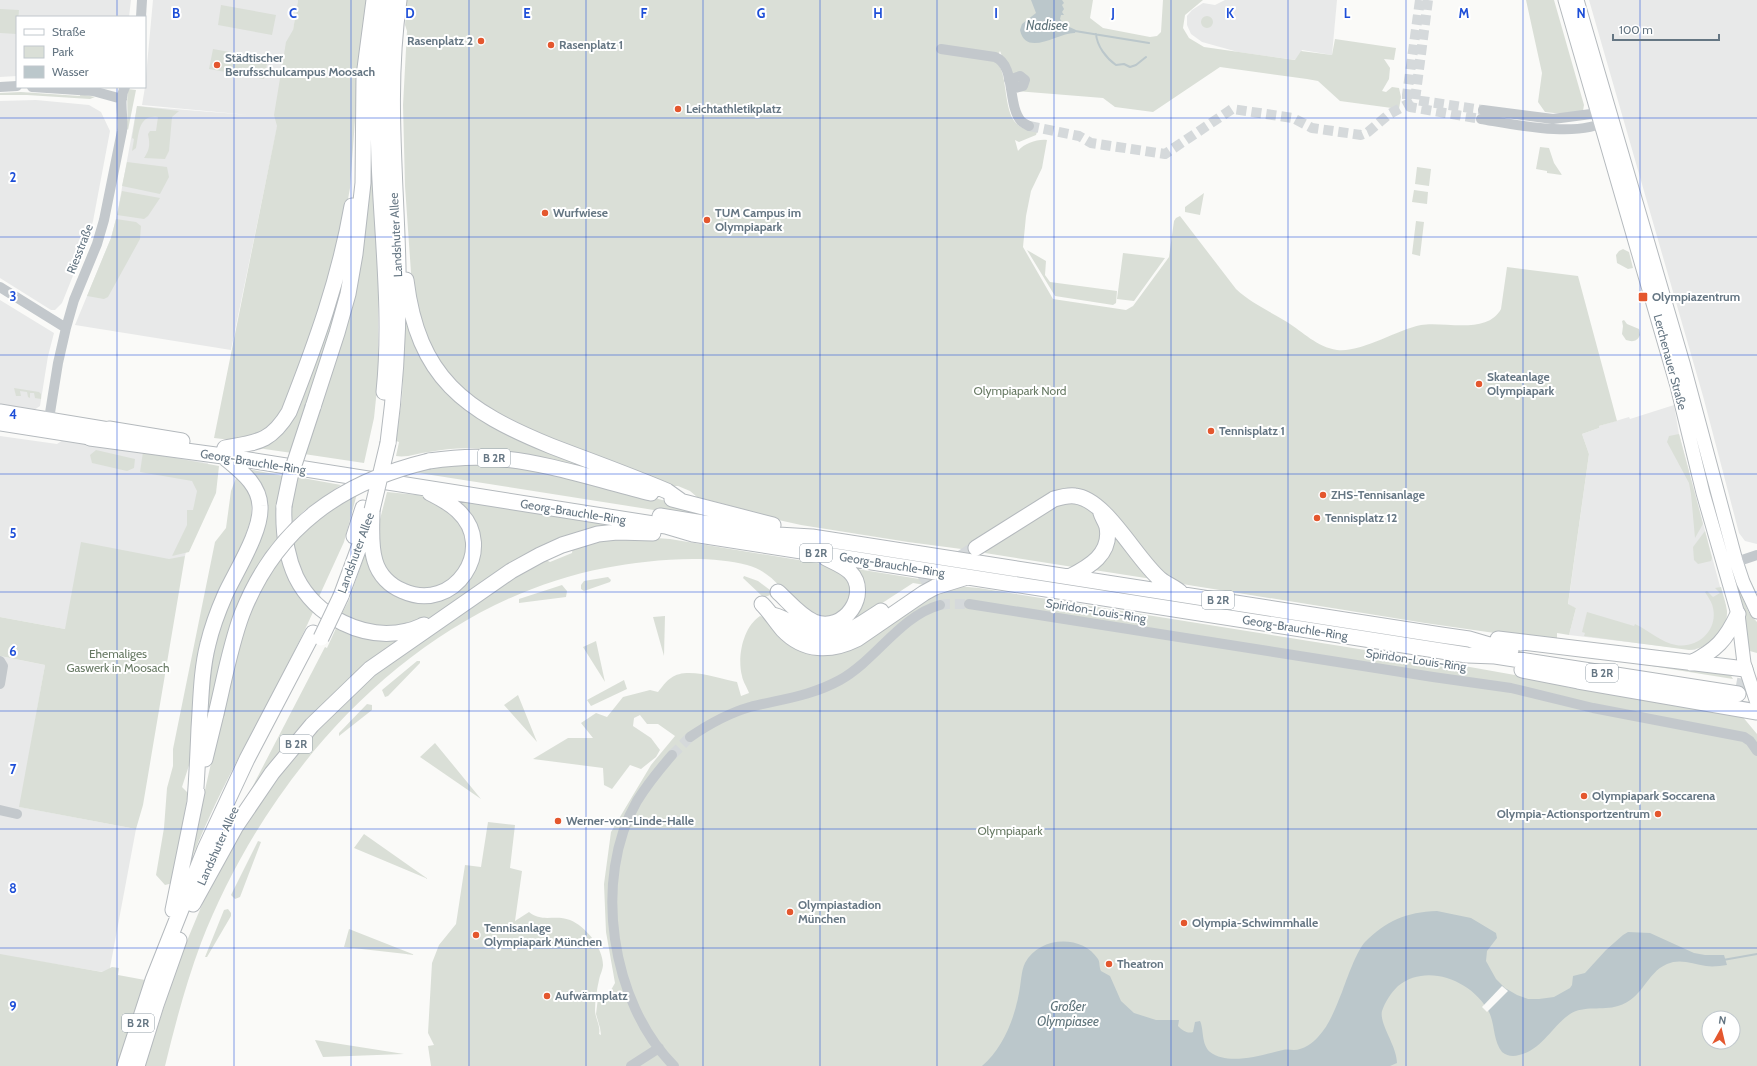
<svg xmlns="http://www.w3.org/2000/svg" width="1757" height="1066" font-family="Cabin,sans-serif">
<rect width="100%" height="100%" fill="#fafaf8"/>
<path fill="#e8e9e9" d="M0 0H131L129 17H17V76L0 77Z
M153 0H298L279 118 231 350 75 325 111 238 117 215 137 106 249 115 142 105 145 87Z
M1225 0H1337L1332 55 1302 50 1296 60 1238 52 1202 42 1191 34 1187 25V16L1192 10 1203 3 1215 5Z
M1589 0H1757V544L1745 541 1739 533 1703 396Z
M36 100 89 105 101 112 110 131 93 221 85 246 62 303 55 310H51L0 278V101Z
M0 300 54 333 48 356 40 406 34 410 0 406Z
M1674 405 1679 434 1725 605 1726 617 1695 650 1569 635 1576 608 1568 605 1589 454 1582 434 1599 428V426L1629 417 1630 419Z
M0 436 57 444 63 440 76 441 208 463 185 556 65 629 0 617Z
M0 656 45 665 20 807 136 829 109 973 0 955Z"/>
<path fill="#dadfd7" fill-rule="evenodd" d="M298 0H367L361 39 350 188 345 216 320 316 286 402 271 428 240 441 214 438 277 126 274 115 286 42 293 30Z
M407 0H1093L1090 18 1103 28 1150 37 1157 36 1161 32 1163 0H1203L1185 15 1183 28 1189 38 1204 47 1295 60 1301 51 1332 55 1335 39 1396 48 1394 60 1384 59 1390 68 1389 79 1382 91 1386 92 1392 87 1399 88 1401 97 1399 109 1340 101 1318 81 1307 79 1220 67 1153 112 1115 107 1103 98 1016 91 1000 51 995 61C1009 70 1002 111 1017 124 1022 129 1030 130 1037 132L1036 135 1019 142 1015 140 1018 151C1025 143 1037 139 1047 140L1042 168 1031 191 1026 216 1023 247 1053 299 1126 310 1133 306 1169 257 1174 221 1176 218 1180 216 1236 289C1251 303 1269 311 1287 322 1303 332 1317 347 1337 350 1361 353 1396 330 1421 325 1444 321 1487 335 1501 309L1507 267 1578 276 1617 421 1599 426V428L1582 434 1589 454 1568 604 1576 608 1569 635 1557 633V639L1530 638 1425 623 1176 583 1165 577 1073 489 1056 490 1047 495 969 545V550L908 542 801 525 765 517 754 512 697 497 690 491 678 486H670L508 422 456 386 426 341 412 287 405 186 403 105 407 31 405 25Z
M1526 0H1554L1584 105 1583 111 1563 114 1545 112 1538 102 1542 73Z
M221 5 276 15 272 35 218 25Z
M0 9 19 10 17 34 0 33Z
M1201 22a6 6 0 1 1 12 0a6 6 0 1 1-12 0Z
M213 49 268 59 264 79 209 69Z
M368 77 378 282V379L374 418 364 463 304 454 340 336Z
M128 89 136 90 128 130 126 128C129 115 126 102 128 89Z
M21 92 80 96V94L95 97 90 99 27 95H0V93Z
M137 106 179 111 172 117 169 151 165 159 144 158C150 149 150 144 148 134L150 131H156L158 117C138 114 139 134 136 148L132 151 134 139 132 138Z
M1540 147 1549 148 1554 163 1562 175 1547 173V171L1536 169Z
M127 162 167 167 169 177 160 194 122 186Z
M1417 167 1431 169 1429 186 1415 184Z
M1414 190 1428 192 1427 204 1412 202Z
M122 191 160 198 148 216 144 219 117 215Z
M1204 193 1200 215 1185 212V207Z
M116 219 136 222 141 226 140 239 108 297 104 299 87 296 111 238Z
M1416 221 1424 222 1420 256 1412 254Z
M347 245V277L292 453 251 447 273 438Z
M1623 249 1629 252 1633 268 1628 269 1617 263 1616 255 1619 251Z
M1027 250 1046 261 1045 275 1050 282 1117 291 1116 303 1113 305 1055 296Z
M1123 253 1165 258 1134 301 1117 299Z
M406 311 463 402 645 485C591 471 536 453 481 449 464 447 446 449 429 452 418 453 407 458 396 456L399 442 396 441 402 397Z
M1624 320 1627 324 1639 329 1640 335C1637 342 1632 342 1626 340L1622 334 1623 326 1622 321Z
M14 388 39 392 41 394V399L35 398 34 393H30V398L28 397 27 392 20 391 21 396H16Z
M1679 434 1703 524 1695 538 1691 494 1689 483 1667 442 1669 436Z
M96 450 135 459 134 468 127 471 92 463 90 455Z
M143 452 219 466 216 493 189 552 172 556 187 525V510H193L197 491 192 481 140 472Z
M454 462 520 466 620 489 762 526V527L406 471Z
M243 468 284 476 277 508 278 541 268 553 202 757 205 687 219 620 262 523Z
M297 477 341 485 305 510 288 526Z
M236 478 246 486 252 500 251 519 239 554 217 594 201 639 194 691 192 756 182 787 188 793 173 883 165 885 156 875 164 828 167 788 173 766V749L215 542 226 528 231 491Z
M358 490 344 542 317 601 303 583 291 545 311 523Z
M387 492 418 495 434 499 459 520 467 544 465 562 450 582 424 590 395 581 382 565 377 531Z
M444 498 627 526 598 530 419 623 392 629 340 617 349 600 367 548 393 591 457 588 476 542Z
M1076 502 1092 510 1103 526 1099 551 1073 567 985 553 986 549 1057 504Z
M1111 528 1152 579 1094 570Z
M1705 531 1712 558 1711 561 1698 564 1694 560 1693 547Z
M628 536 670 539 835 566 851 581V603L827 622C818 617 806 612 798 605 780 589 772 572 747 565 706 554 647 560 605 568 416 604 268 770 201 943 186 983 175 1025 165 1066H145L179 960 216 871 247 818 294 751 379 670 542 558 550 562 572 553 573 546Z
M81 542 169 559 185 556 143 805 136 829 19 807 45 665 0 656V617L65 629Z
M283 553 314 610C274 699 219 782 186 874L214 750 243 632 256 598Z
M855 569H857L938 582 931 586 913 583 850 624 845 621Z
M744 576 758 581 770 590V595L765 597 762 596 743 578Z
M608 577 611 580 610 582 584 591 581 589V585L584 581Z
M1736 583 1749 613 1757 622V653L1746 650Z
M562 585 567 591 566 597 519 603V599Z
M957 586 979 588 1453 664 1554 682 1570 688 1579 687 1742 716 1757 734V1066H431L428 1046 434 1045 428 1033 432 963 439 945 456 924 465 865 481 867 488 822 515 825 510 868 522 871 515 921 529 912C542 923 555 914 570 920 585 926 603 947 603 965 603 969 600 975 599 980 597 989 595 1000 595 1010 595 1018 601 1026 599 1034L601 1035 600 1028 596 1014 598 998 607 997 615 983 606 932 604 884 611 832 651 765 675 736 658 724H647L640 715 634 718 633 726 651 738 660 750 656 757 641 769 630 765 612 789 604 785 603 768 533 759 568 738H593L581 723 596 713 607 717 623 697 650 690 658 692C662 687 666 681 671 678 686 666 720 679 737 682L741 696 749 693C747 687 743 682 742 676 737 657 743 627 760 616L767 618 802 648ZM1709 1018H1733V1042H1709Z
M1721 587C1723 595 1726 603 1727 611 1728 632 1708 649 1689 650L1584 636 1585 633 1582 632 1587 612 1634 626 1635 624C1648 630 1662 643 1676 645 1698 649 1718 630 1713 608 1712 602 1708 597 1705 592L1707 591 1713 597 1720 593 1715 588Z
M665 616 664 656 653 617Z
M337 626 410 634 388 652 244 803 325 647 327 648Z
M596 641 605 682 583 647Z
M1570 653 1730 674 1733 679Z
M417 661H420V663L388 696 385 697 382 690Z
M624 680 627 689 591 706 587 700Z
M518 695 537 742 504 705Z
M367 704 372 705V710L339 736V733Z
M435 743 481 799 420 757Z
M364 834 428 879 354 848Z
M258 841 261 842 240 897 235 899 231 895Z
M228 909 231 913V916L207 957H205L224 910Z
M349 929 415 955 344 947Z
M0 954 102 972 112 967 119 968 118 975 145 980 118 1066H0Z
M315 1040 404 1054 323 1057Z"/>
<path fill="#bbc7cb" d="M1031 0H1062L1064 3 1062 5 1064 9 1062 12 1064 15H1061L1060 19 1065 25 1076 30 1075 33C1059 32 1026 58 1020 30L1022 24 1036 13Z
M1437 911 1471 918 1496 933 1497 938 1487 951 1486 961 1496 979 1505 988 1517 995 1528 999H1539L1554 997 1570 988 1572 985 1573 976 1585 973 1606 950 1623 935 1628 932 1650 933 1694 953 1705 955H1724L1727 965C1720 966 1713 967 1706 966 1693 964 1680 958 1667 964 1646 973 1643 999 1618 1006 1602 1011 1584 1005 1570 1014 1552 1026 1542 1050 1519 1055 1513 1057 1507 1056 1502 1052 1493 1041 1495 1024 1489 1012 1473 981 1427 962 1398 986 1391 993 1385 1002 1382 1011 1379 1024 1397 1046 1397 1063L1390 1066H982C1003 1048 1014 1020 1019 993 1021 984 1021 971 1025 963 1039 936 1082 934 1098 959 1100 962 1099 967 1101 971L1110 976 1121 1001 1134 1013 1156 1020H1179L1178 1026C1182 1030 1187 1034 1193 1032L1195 1022 1200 1021C1204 1029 1201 1044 1210 1052 1229 1066 1261 1055 1283 1050 1287 1049 1290 1050 1294 1050 1303 1050 1313 1043 1318 1037 1330 1024 1335 1009 1342 992 1347 979 1356 952 1365 942 1386 921 1406 912 1437 911Z"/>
<path fill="#fafaf8" d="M1502 986 1508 991 1487 1012 1482 1007Z"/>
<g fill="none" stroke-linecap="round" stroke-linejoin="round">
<path stroke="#bbc7cb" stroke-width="2" d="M1075 31 1149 43
M1096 34C1097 46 1106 58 1116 65L1124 64 1130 67 1136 65 1146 57
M1723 960 1757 954"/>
<path stroke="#d5d9db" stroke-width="10" stroke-dasharray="10 5" stroke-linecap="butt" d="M1420 0 1407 95V100L1410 107 1481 119
M1428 0 1415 100 1483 110
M1029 126 1079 136 1091 143 1165 154 1232 109 1293 118 1312 128 1361 135 1368 132 1388 115 1415 100
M940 605 947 604H969
M672 755 690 737"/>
<path stroke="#d5d9db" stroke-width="15" stroke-dasharray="15 8" stroke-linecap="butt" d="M922 584 976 548
M1736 685 1757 689"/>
<defs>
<path id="major" d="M1565 0 1677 386 1703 493 1738 614 1744 663 1757 703
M1577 0 1683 363 1736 561 1743 582 1757 612
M0 411 109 429
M0 424 90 438"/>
<path id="highway" d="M406 280C418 378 465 411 551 446 590 461 629 475 667 491L681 501
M384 392C392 315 382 237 379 160 377 107 378 53 385 0
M313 407 337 333 348 294 355 254 363 183 364 76 374 0
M109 429 182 441
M90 438 223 456 666 526 693 534 1467 655 1495 656 1738 694
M388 443C396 384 399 326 398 267 396 177 386 90 399 0
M225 448C258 442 271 442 289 412 316 343 339 280 352 206
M429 461C450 458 471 456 493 458 543 461 602 481 651 493
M672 499 773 525
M284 506C283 530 286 555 296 577 316 617 364 641 407 631 413 630 419 627 424 625
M372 510C372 526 370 545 375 561 379 575 390 586 403 591 454 614 498 548 458 511 450 503 440 498 430 493
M660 516 778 535 812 537 1441 635 1469 639 1496 647 1511 650
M354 536 363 508
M976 548 1054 499C1061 497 1068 495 1075 496 1106 499 1136 559 1160 579 1166 584 1174 587 1180 592
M1069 577C1089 567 1112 554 1107 527 1106 522 1102 517 1101 513
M778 592C789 602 800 616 814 622 845 634 871 593 850 572 844 566 834 562 826 558
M341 596 368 523
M762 604C770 612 776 622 783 630 804 652 831 652 857 639L924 593 935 587 964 578
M773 615C786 618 797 627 809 633 835 646 860 624 881 611
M1498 639 1745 669
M1691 663C1716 650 1726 640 1738 614
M1522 670 1578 681 1757 712
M205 759 216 714
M195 801C197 777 198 752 199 728 201 700 201 671 208 644 212 627 218 611 225 595 236 571 262 531 260 506 259 483 239 470 223 456
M193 904 236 826 272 773 312 725 370 669 511 571 540 555 562 545 598 534 617 532 653 533
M173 910 197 792
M125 1066 153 980 205 849 247 759 313 633
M137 1066 156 1005 179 940"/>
</defs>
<use href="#major" stroke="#b5babe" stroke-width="15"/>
<use href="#highway" stroke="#b4b9bd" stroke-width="17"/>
<path stroke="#c3c8cc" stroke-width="10" d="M141 17 142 0
M941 49 995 57C1016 65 1007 105 1021 121 1023 123 1027 125 1029 126
M1009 80 1020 76 1025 80 1023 86 1011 89
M0 87 17 86
M32 87 93 91 122 99
M1483 110 1553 119 1591 114 1603 116
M1481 119C1512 124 1580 139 1607 120
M0 287 66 328
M49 419 58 363 66 328 74 300 97 244 104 220 122 131C124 117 118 100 125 87
M1730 564 1757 555
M969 604 1433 677 1511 688 1593 708 1744 737 1750 741 1757 751
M0 661 3 666 0 684
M690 737C709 724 729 713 750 707 782 699 811 696 840 680 876 660 900 616 940 605
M672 755C659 770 647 785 637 801 592 879 611 1003 674 1066
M0 810 17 814
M631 1066 659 1048"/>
<use href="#major" stroke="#fff" stroke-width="13"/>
<use href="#highway" stroke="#fff" stroke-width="15"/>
<defs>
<path id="highway-bridge" d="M284 506 290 477 313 407
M372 510 388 443
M321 638 341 596
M216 714C224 681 230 646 242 614 276 527 341 482 429 461"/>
</defs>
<use href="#highway-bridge" stroke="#b4b9bd" stroke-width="17" stroke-linecap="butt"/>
<use href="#highway-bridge" stroke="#fff" stroke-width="15"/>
</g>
<path fill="none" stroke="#1d4ed8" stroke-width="1" stroke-opacity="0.55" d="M117 0V17M234 0V1066M351 0V1066M469 0V1066M586 0V1066M703 0V1066M820 0V1066M937 0V1066M1054 0V1066M1171 0V1066M1288 0V1066M1406 0V1066M1523 0V1066M1640 0V1066M117 87V1066M0 118H1757M0 237H1757M0 355H1757M0 474H1757M0 592H1757M0 711H1757M0 829H1757M0 948H1757"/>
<g fill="#e4572e" stroke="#fff" stroke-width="1.5">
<circle cx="481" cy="41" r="4"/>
<circle cx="551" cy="45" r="4"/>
<circle cx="217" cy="65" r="4"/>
<circle cx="678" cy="109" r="4"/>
<circle cx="545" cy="213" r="4"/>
<circle cx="707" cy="220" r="4"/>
<rect x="1638" y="292" width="10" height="10" rx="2"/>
<circle cx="1479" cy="384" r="4"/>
<circle cx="1211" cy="431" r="4"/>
<circle cx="1323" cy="495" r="4"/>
<circle cx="1317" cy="518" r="4"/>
<circle cx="1584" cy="796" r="4"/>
<circle cx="1658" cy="814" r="4"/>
<circle cx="558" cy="821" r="4"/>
<circle cx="790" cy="912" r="4"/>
<circle cx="1184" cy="923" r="4"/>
<circle cx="476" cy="935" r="4"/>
<circle cx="1109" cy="964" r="4"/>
<circle cx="547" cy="996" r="4"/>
</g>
<g text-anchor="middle" stroke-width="4" stroke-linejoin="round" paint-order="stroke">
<g fill="#fff" stroke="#939fa8" stroke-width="1">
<rect x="478" y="449" width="32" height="18" rx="3"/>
<rect x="800" y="544" width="32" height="18" rx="3"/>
<rect x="1202" y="591" width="32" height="18" rx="3"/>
<rect x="1586" y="664" width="32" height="18" rx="3"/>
<rect x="280" y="735" width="32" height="18" rx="3"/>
<rect x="122" y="1014" width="32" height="18" rx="3"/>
</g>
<g font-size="11" font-weight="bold" fill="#657683">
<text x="494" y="462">B 2R</text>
<text x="816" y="557">B 2R</text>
<text x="1218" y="604">B 2R</text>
<text x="1602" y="677">B 2R</text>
<text x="296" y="748">B 2R</text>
<text x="138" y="1027">B 2R</text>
</g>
<g font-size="12" font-weight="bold" fill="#657683" stroke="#fff" text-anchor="start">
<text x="473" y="45" text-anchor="end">Rasenplatz 2</text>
<text x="559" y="49">Rasenplatz 1</text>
<text x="225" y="62">Städtischer<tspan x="225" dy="14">Berufsschulcampus Moosach</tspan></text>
<text x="686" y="113">Leichtathletikplatz</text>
<text x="553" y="217">Wurfwiese</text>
<text x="715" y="217">TUM Campus im<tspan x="715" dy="14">Olympiapark</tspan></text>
<text x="1652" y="301">Olympiazentrum</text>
<text x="1487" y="381">Skateanlage<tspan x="1487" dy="14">Olympiapark</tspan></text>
<text x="1219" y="435">Tennisplatz 1</text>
<text x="1331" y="499">ZHS-Tennisanlage</text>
<text x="1325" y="522">Tennisplatz 12</text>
<text x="1592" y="800">Olympiapark Soccarena</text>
<text x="1650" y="818" text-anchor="end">Olympia-Actionsportzentrum</text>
<text x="566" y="825">Werner-von-Linde-Halle</text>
<text x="798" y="909">Olympiastadion<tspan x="798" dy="14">München</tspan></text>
<text x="1192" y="927">Olympia-Schwimmhalle</text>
<text x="484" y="932">Tennisanlage<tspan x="484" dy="14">Olympiapark München</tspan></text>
<text x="1117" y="968">Theatron</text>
<text x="555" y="1000">Aufwärmplatz</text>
</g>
<g font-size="12" fill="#657683" stroke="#fff">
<text transform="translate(396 235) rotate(-93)" y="4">Landshuter Allee</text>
<text transform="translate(80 249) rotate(-69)" y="4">Riesstraße</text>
<text transform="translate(1670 362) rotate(75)" y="4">Lerchenauer Straße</text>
<text transform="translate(253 462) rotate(9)" y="4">Georg-Brauchle-Ring</text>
<text transform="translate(573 512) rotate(9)" y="4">Georg-Brauchle-Ring</text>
<text transform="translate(356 553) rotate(-70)" y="4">Landshuter Allee</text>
<text transform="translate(892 565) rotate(9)" y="4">Georg-Brauchle-Ring</text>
<text transform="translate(1096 611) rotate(9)" y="4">Spiridon-Louis-Ring</text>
<text transform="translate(1295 628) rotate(9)" y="4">Georg-Brauchle-Ring</text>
<text transform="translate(1416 660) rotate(8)" y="4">Spiridon-Louis-Ring</text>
<text transform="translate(218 846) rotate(-66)" y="4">Landshuter Allee</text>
</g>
<g font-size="12" fill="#687a64" stroke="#fff">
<text x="1020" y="395">Olympiapark Nord</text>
<text x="118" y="658">Ehemaliges<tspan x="118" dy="14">Gaswerk in Moosach</tspan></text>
<text x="1010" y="835">Olympiapark</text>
</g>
<g font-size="13" font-style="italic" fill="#60757c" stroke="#fff">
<text x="1047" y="30">Nadisee</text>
<text x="1068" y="1011">Großer<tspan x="1068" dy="15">Olympiasee</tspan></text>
</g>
</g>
<g font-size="13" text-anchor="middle" font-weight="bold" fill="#1d4ed8" stroke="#fff" stroke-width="4" stroke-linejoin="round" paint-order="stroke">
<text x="176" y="18">B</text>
<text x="293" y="18">C</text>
<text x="410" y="18">D</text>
<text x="527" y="18">E</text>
<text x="644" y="18">F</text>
<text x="761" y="18">G</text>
<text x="878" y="18">H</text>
<text x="996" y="18">I</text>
<text x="1113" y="18">J</text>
<text x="1230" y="18">K</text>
<text x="1347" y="18">L</text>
<text x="1464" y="18">M</text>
<text x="1581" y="18">N</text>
<text x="13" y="182">2</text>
<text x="13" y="301">3</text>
<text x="13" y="419">4</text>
<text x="13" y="538">5</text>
<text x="13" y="656">6</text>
<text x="13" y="774">7</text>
<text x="13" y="893">8</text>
<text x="13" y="1011">9</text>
</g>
<rect x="16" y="16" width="130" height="72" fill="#ffffff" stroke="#c1c8cd"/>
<rect x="24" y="29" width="20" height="6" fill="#ffffff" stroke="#c1c8cd"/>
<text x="52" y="36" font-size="12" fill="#657683">Straße</text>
<rect x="24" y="46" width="20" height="12" fill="#dadfd7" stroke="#c1c8cd"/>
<text x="52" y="56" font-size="12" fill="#657683">Park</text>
<rect x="24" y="66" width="20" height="12" fill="#bbc7cb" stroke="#c1c8cd"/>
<text x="52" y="76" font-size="12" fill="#657683">Wasser</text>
<g transform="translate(1721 1030) rotate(8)"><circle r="19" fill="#ffffff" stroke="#c1c8cd"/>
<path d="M0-3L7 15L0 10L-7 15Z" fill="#e4572e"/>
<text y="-6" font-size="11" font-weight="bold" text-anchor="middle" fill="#657683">N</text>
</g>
<path d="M1613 34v6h106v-6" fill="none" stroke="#657683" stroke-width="2"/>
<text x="1619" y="34" font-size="12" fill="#657683" stroke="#ffffff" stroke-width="3" paint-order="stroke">100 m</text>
</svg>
